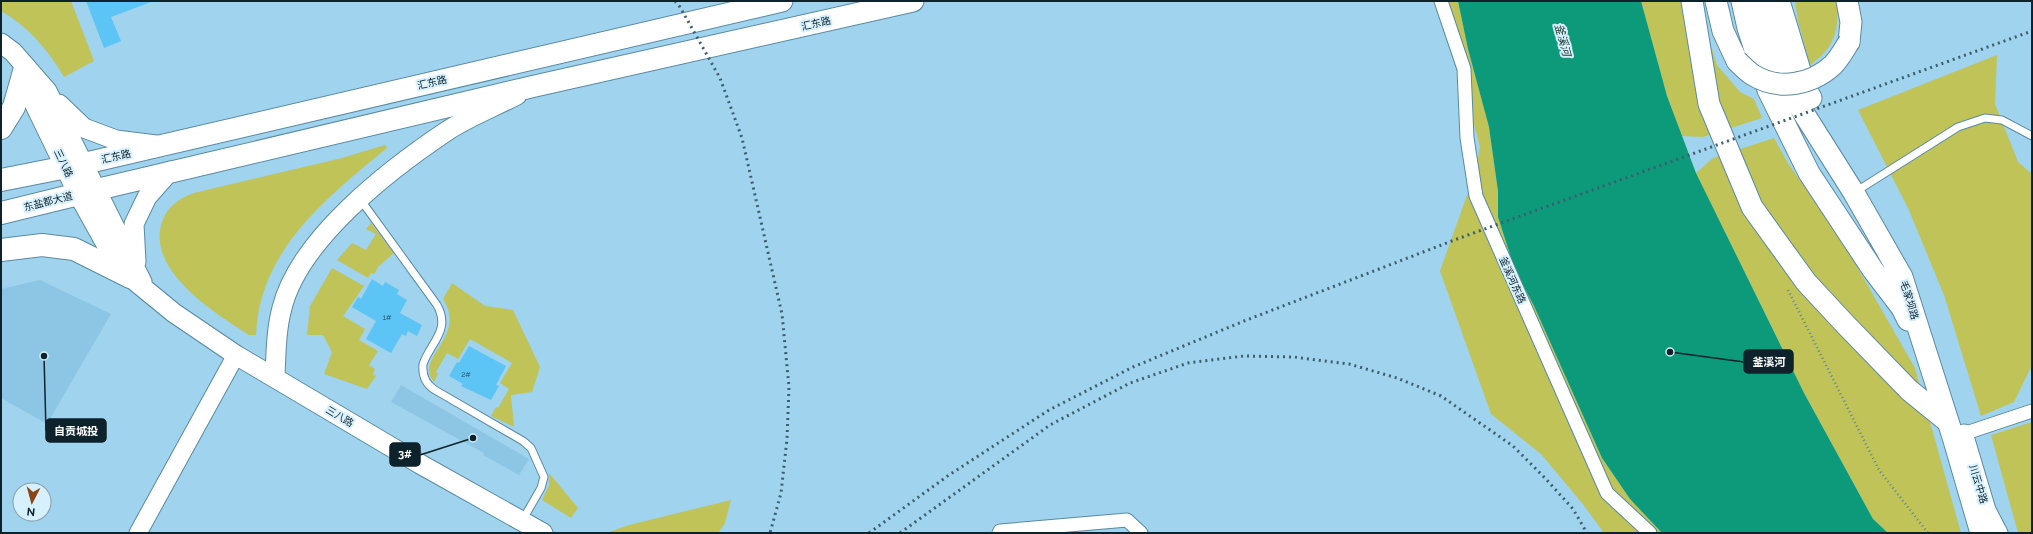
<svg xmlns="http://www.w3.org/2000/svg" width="2033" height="534" font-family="Raleway,'Noto Sans SC',sans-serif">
<rect width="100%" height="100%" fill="#a0d3ed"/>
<path fill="#8dc6e4" d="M40 280 111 314 47 424 1 398V289Z
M401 385 529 459 519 475 483 455 484 453 391 402Z"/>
<path fill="#bfc358" d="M1 1H71L94 61 64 77C48 50 29 27 1 11Z
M1442 1H1458L1468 49 1489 127 1498 191V217L1515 270 1534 306 1602 458 1630 499 1662 533H1604L1582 503 1541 454 1491 414 1440 271 1475 173 1480 147Z
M1641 1H1697L1717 65 1740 92 1754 99 1762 118 1703 137 1682 136 1667 96Z
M1795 1H1837C1839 31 1835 47 1810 65L1798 21Z
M1997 55 1995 104 2018 162 2032 174V365L2014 402 1981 416 1944 295 1908 208 1858 110Z
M1774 138 1789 165 1836 230 1915 368 1961 533H1888L1873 519 1804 393 1696 173 1713 158Z
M385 145 387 148C326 198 259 251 256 335H249C215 313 146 271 162 222 167 207 179 198 194 193L342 158Z
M371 223 394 253 379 266 374 274 371 273 368 278 337 260 352 243 366 250 376 234 366 229Z
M332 268 364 286 343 316 365 329 359 340 378 351 369 365 375 369 373 374 376 376 367 389 324 374 332 352 323 335H307L310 306Z
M452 283 485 306 513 310 540 367 532 392 511 395 514 427 491 416 496 407 498 408 509 389 500 383 512 363 470 339 458 359 447 353 436 372 438 374 434 382C413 357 468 338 443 299Z
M2032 422V533H2018L1991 435Z
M549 473 578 508 571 518 542 500 549 485Z
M731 500 725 523 718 533H606L629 525Z"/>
<path fill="#0c9a7a" d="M1458 1H1641L1667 96 1696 173 1804 393 1873 519 1888 533H1662L1630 499 1602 458 1534 306 1515 270 1498 217V191L1489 127 1468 49Z"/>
<path fill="#5cc5f5" d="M86 1H151V2L111 17 121 41 104 48Z
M372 279 383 286 385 282 399 290 397 294 407 300 400 313 422 325 417 336 408 331 406 336 402 334 391 353 366 339 376 321 352 307 358 297 361 299Z
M469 346 506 366 496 385 499 386 491 400 461 386 463 384 449 376 457 362 459 363Z"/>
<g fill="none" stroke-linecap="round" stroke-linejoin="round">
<defs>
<path id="service" d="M1863 187 1958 127 1985 118 2002 120 2032 136
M360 199 437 305C451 330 431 342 423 364 422 375 425 384 435 390L523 441 531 448 544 477 541 488 522 521"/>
<path id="minor" d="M1441 1 1464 69 1467 138 1476 196 1607 493 1650 533
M1957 436 2032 411
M999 533 1000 531 1127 520 1141 533"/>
<path id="tertiary" d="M1964 433 1987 510 1999 533
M138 533 236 355"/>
<path id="secondary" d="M1 43 13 52 47 91 142 282
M25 68 32 99 78 194 117 264 130 277 174 313 236 355 420 464 543 533
M59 104 84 128 116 140 156 145
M136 262 134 224 147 197 170 171
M275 377C276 354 276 330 282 308 299 239 390 169 447 131 468 117 494 107 517 95"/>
<path id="primary" d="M1692 1 1709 104 1752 207 1806 282 1845 324 1909 390 1947 421
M1716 1 1723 31 1737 61
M1742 1 1748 28 1768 90 1809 173 1873 270 1902 308 1908 320
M1758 1 1764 24 1789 90 1854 193 1902 277 1953 437 1981 533
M1779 1 1805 87 1811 98
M1847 1 1851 22 1849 42
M82 164 782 1
M95 190 535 86 913 1"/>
<path id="trunk" d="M1 128 14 107 25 68
M1 180 82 164
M1 213 95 190
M1 250 42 245 74 249 130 277"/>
</defs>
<use href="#service" stroke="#598aa3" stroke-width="9"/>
<use href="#minor" stroke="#598aa3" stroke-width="15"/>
<use href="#tertiary" stroke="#598aa3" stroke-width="19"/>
<use href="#secondary" stroke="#598aa3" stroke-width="21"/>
<use href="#primary" stroke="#598aa3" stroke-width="23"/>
<use href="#trunk" stroke="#598aa3" stroke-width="24"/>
<path stroke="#5e8396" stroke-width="2.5" stroke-dasharray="1 3" stroke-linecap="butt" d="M1788 290 1879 470 1928 533"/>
<use href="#service" stroke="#fff" stroke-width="7"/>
<use href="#minor" stroke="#fff" stroke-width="13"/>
<use href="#tertiary" stroke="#fff" stroke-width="17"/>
<use href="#secondary" stroke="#fff" stroke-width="19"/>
<use href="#primary" stroke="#fff" stroke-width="21"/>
<use href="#trunk" stroke="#fff" stroke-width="22"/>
<path stroke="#3f5e6d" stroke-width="3" stroke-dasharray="2 4" stroke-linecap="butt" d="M675 1 680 7 720 78 742 138 782 314 789 387 787 439 781 493 770 533
M869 533 949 475 1049 410 1133 367 1244 321 1457 239 2032 31
M900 533 1050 425 1130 383 1188 363 1244 356 1294 357 1349 364 1397 378 1441 396 1513 446 1545 478 1573 509 1587 533"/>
<defs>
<path id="primary-bridge" d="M1737 61C1742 66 1748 72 1753 75 1779 91 1811 85 1833 65 1839 59 1844 50 1849 42"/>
</defs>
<use href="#primary-bridge" stroke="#598aa3" stroke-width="23" stroke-linecap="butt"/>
<use href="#primary-bridge" stroke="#fff" stroke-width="21"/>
</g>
<g text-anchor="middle" stroke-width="4" stroke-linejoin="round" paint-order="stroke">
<g font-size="8" fill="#224b5e">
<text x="387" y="320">1#</text>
<text x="466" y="377">2#</text>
</g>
<g font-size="10" fill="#0e222c" stroke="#d7f0fd">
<text transform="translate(816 23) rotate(-13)" y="4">汇东路</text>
<text transform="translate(432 82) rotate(-13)" y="4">汇东路</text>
<text transform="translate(116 156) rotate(-13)" y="4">汇东路</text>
<text transform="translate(64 163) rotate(64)" y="4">三八路</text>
<text transform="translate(48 201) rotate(-14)" y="4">东盐都大道</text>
<text transform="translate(1513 280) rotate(66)" y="4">釜溪河东路</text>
<text transform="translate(1910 300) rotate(73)" y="4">毛家坝路</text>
<text transform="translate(340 416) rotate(31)" y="4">三八路</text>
<text transform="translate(1979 484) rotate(73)" y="4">川云中路</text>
</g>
<g font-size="11" font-style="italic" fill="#1a342c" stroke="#d7f0fd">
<text transform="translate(1563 40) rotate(75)" y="4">釜溪河</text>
</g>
</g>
<path fill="none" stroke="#0e222c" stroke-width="1.5" d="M1670 352L1744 362M44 356L46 431M473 438L420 455"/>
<g fill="#0e222c" stroke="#d7f0fd" stroke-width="1.5">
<circle cx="1670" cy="352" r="4"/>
<circle cx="44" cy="356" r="4"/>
<circle cx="473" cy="438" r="4"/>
</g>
<g fill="#0e222c" stroke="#0e222c" stroke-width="1.5">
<rect x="1744" y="350" width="49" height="23" rx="4"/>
<rect x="46" y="419" width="60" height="23" rx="4"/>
<rect x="390" y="443" width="30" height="23" rx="4"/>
</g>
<g font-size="11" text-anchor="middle" font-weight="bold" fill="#fff">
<text x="1769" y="366">釜溪河</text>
<text x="76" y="435">自贡城投</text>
<text x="405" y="458">3#</text>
</g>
<rect width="2033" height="534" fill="none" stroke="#0e222c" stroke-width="4"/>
<g transform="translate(32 502) rotate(186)"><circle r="19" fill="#d7f0fd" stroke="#879ea9"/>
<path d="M0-3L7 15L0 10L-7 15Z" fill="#884516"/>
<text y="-6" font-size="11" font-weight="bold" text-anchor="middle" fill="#0e222c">N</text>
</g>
</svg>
